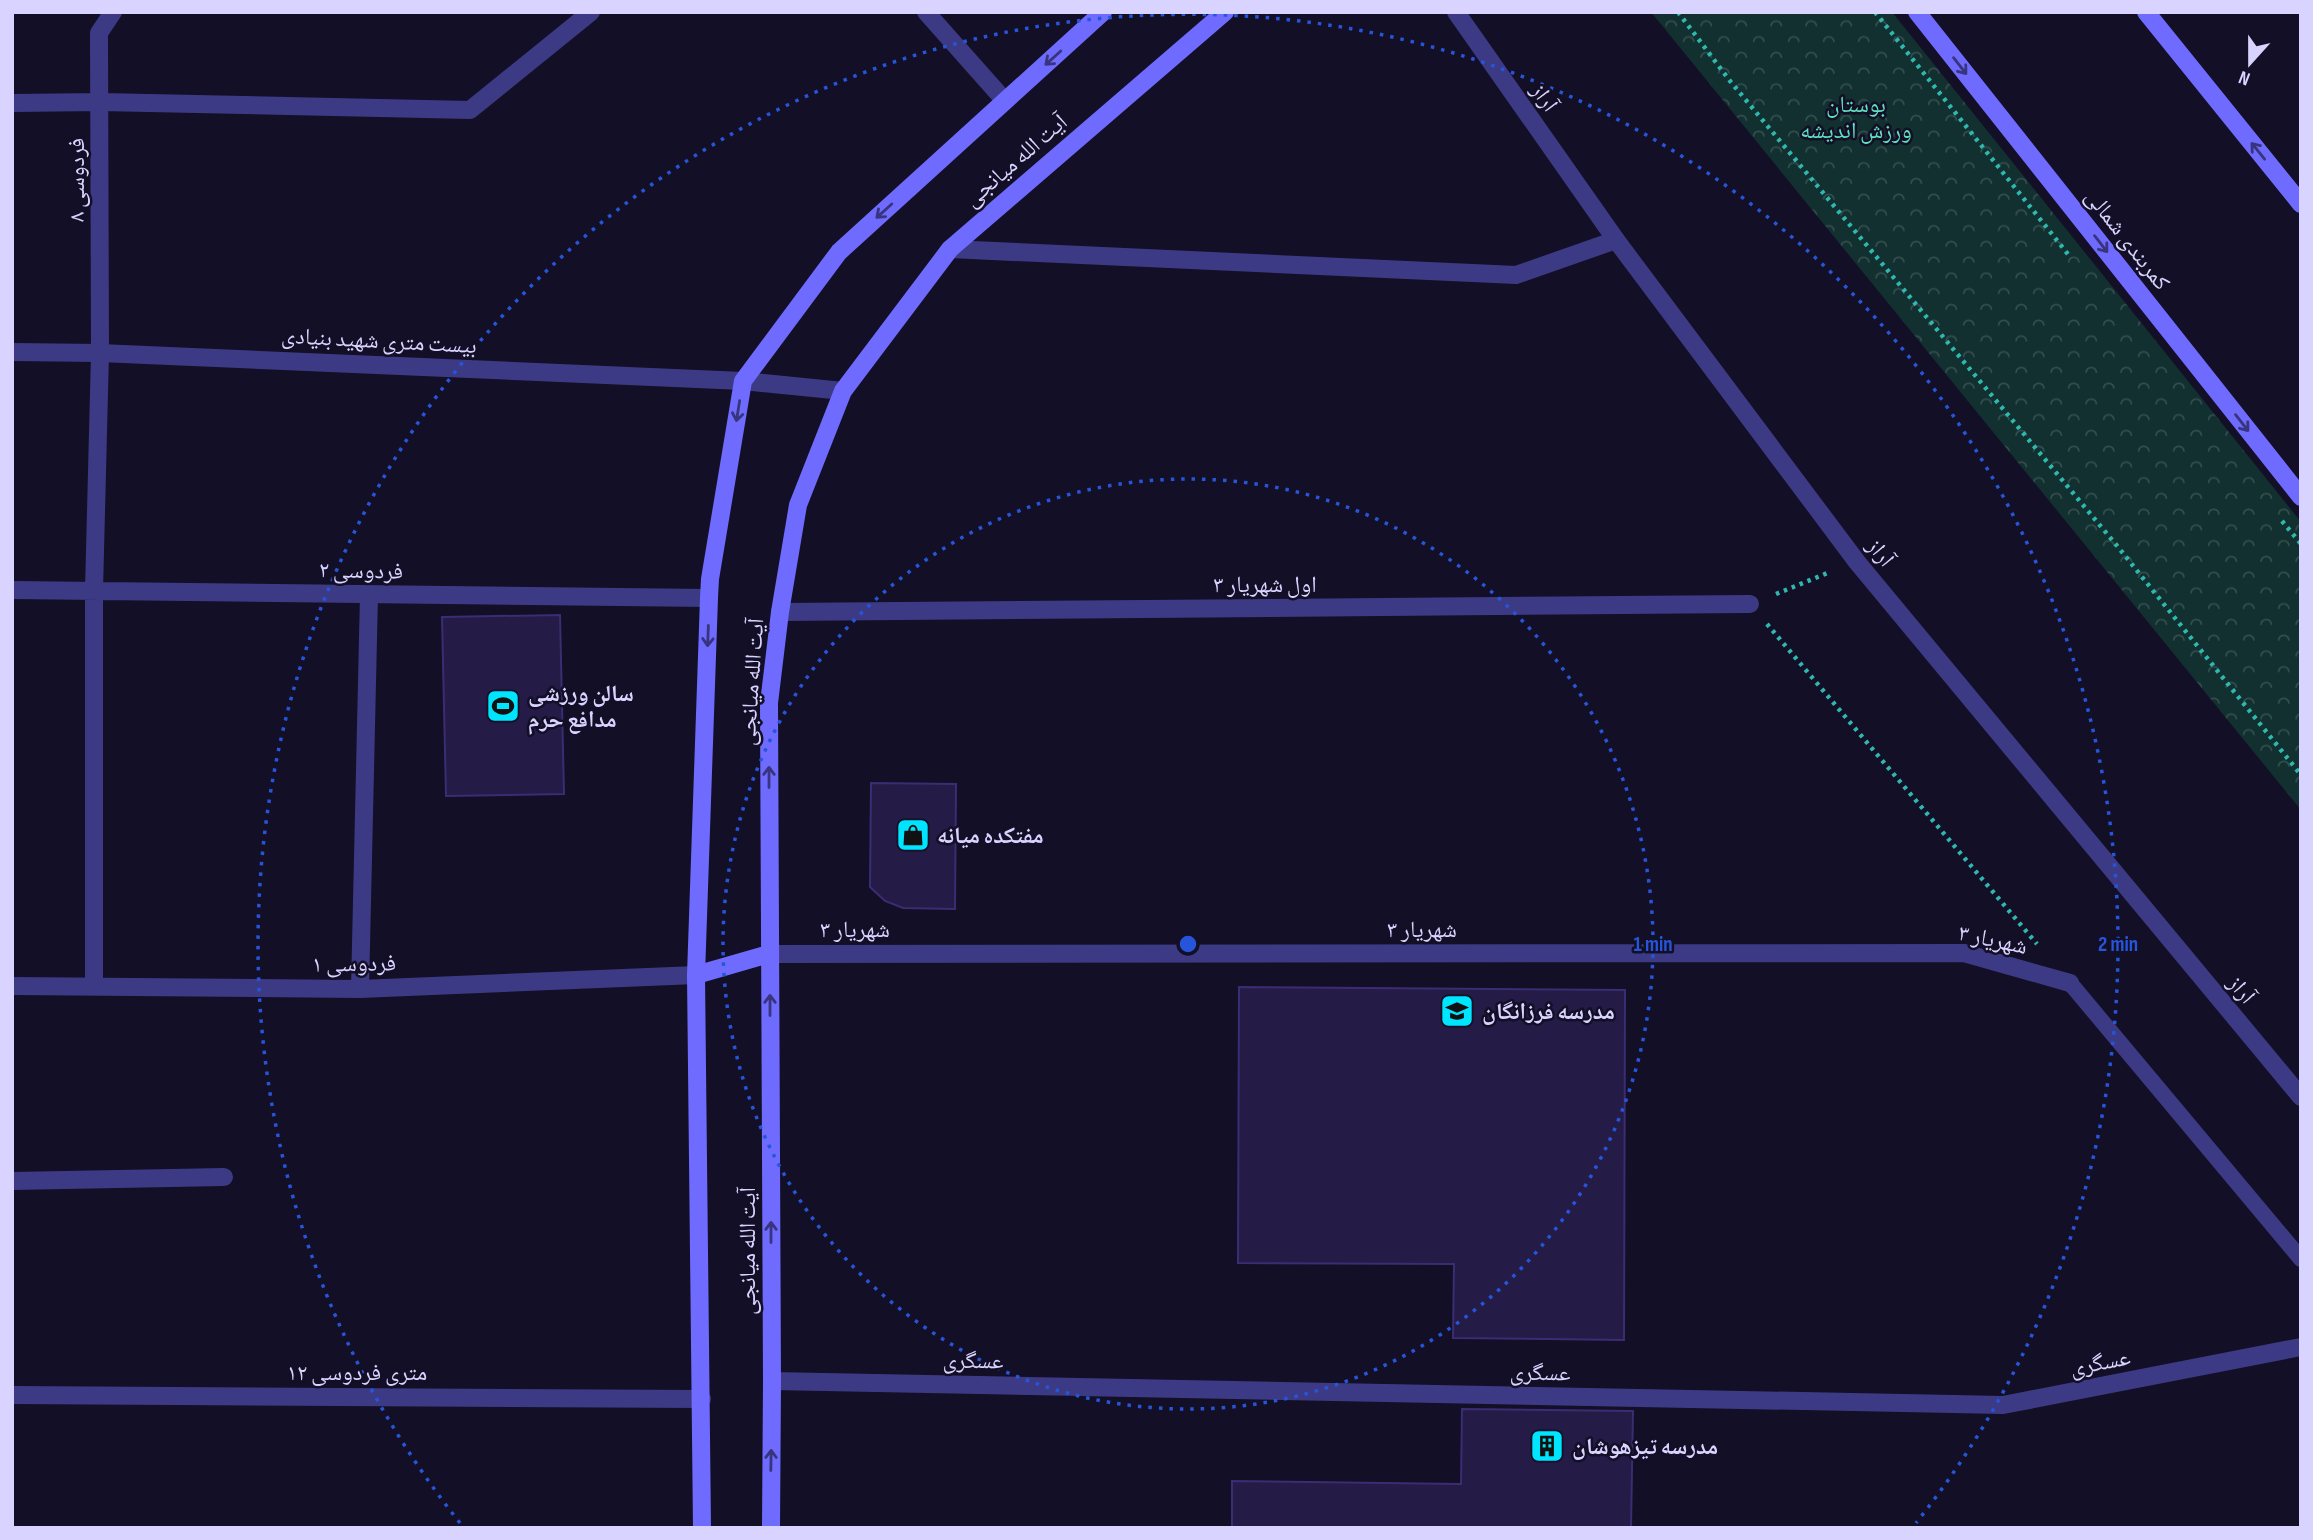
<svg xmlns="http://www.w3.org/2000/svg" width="2313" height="1540" font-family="'Sofia Sans Condensed','Noto Naskh Arabic',sans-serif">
<defs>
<pattern id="forest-crowns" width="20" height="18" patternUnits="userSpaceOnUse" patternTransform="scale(1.75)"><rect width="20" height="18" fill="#12302f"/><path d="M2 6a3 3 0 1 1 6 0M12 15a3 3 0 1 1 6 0" fill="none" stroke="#344d4e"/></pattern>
</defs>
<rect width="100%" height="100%" fill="#130f26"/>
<path fill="url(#forest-crowns)" d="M1651 12H1892L2301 522V810Z"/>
<path fill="#241b47" stroke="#3b2d73" stroke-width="2" d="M560 615 564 794 446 796 442 617Z
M871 783 956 784 955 909 903 908 885 901 870 887Z
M1239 987 1625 990 1624 1340 1453 1338 1454 1264 1238 1263Z
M1462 1409 1633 1411 1631 1528H1232V1481L1461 1484Z"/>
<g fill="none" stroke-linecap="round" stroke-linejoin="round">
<path stroke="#2fb8b0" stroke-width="4.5" stroke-dasharray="3.5 5" stroke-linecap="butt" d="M1678 12 1730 81 2118 547 2301 775
M1875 12 2071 258
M2282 521 2301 544
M1776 594 1830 572
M1767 624 2037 944"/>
<path stroke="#3d3a85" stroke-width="16" d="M2070 983 2301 1259"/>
<path stroke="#3d3a85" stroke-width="18" d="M926 12 1005 101
M12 103 101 102 470 110 591 12
M950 249 1516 275 1616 240
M12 590 709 598
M780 612 1750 604
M769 954 1964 953 2070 983
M12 986 360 989 696 975
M94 986V591L100 353 99 33 113 12
M360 989 369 595
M12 1181 224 1177
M772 1381 2003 1405 2301 1347
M12 1395 702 1399"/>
<path stroke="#3d3a85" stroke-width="18" d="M1456 12 1616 240 1857 562 2301 1097
M12 352 100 353 743 381 843 391"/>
<path stroke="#6f6bff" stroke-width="18" d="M1917 12 2301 497
M2146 12 2301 204
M696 975 769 954
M702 1528 696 975 709 598 710 579 743 381 839 252 1103 12
M771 1528 772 1381 769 703 780 612 798 505 843 391 950 249 1225 12"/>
</g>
<defs><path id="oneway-shaft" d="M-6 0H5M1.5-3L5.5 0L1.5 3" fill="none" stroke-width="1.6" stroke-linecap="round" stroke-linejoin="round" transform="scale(1.75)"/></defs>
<g stroke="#38347d">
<use href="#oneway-shaft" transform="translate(1053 58) rotate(138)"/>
<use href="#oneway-shaft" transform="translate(1960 66) rotate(52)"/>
<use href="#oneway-shaft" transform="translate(2258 151) rotate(-129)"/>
<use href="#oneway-shaft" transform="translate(884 211) rotate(138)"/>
<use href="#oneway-shaft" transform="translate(2101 244) rotate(52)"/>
<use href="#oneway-shaft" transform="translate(738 411) rotate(99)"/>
<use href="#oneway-shaft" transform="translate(2242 423) rotate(52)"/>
<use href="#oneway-shaft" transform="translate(708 636) rotate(92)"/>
<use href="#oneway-shaft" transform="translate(769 777) rotate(-90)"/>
<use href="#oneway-shaft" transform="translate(770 1005) rotate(-90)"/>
<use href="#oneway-shaft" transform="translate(771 1232) rotate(-90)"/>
<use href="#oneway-shaft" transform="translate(771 1460) rotate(-89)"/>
</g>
<g fill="none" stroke="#2655da" stroke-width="3.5" stroke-dasharray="3.5 7">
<circle cx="1188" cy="944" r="465"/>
<path d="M460 1523A930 930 0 1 1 1916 1523"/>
</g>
<defs>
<symbol id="stadium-square" viewBox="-11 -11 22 22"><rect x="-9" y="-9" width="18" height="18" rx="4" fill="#00e5ff" stroke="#130f26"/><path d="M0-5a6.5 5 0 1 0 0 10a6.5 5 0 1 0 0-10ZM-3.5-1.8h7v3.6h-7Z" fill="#111"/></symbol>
<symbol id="shop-square" viewBox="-11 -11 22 22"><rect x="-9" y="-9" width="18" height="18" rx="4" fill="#00e5ff" stroke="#130f26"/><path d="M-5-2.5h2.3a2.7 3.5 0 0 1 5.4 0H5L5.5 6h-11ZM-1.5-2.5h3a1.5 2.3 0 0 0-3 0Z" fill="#111"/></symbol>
<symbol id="school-square" viewBox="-11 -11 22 22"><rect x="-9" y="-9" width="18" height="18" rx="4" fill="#00e5ff" stroke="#130f26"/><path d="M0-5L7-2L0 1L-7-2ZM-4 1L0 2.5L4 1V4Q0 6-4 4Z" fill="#111"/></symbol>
<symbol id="building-square" viewBox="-11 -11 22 22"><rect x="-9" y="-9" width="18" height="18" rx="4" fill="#00e5ff" stroke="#130f26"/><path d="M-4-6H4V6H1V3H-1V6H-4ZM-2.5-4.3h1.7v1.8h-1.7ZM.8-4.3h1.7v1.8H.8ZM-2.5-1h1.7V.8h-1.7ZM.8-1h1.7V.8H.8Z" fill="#111"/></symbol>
</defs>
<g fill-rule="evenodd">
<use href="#stadium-square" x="484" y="687" width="38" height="38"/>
<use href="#shop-square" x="894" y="816" width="38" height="38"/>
<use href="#school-square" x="1438" y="992" width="38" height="38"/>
<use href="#building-square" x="1528" y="1427" width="38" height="38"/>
</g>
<g text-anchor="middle" stroke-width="5" stroke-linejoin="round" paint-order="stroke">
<g font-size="23" fill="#d9d4ff" stroke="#130f26">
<text transform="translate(1545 97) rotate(55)" y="8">آراز</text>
<text transform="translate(1015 160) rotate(-41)" y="8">آیت الله میانجی</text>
<text transform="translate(76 180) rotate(-90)" y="8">فردوسی ۸</text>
<text transform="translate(2128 239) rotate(52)" y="8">کمربندی شمالی</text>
<text transform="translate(379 340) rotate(3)" y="8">بیست متری شهید بنیادی</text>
<text transform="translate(1881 552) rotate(51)" y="8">آراز</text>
<text transform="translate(361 570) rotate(1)" y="8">فردوسی ۲</text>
<text x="1265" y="592">اول شهریار ۳</text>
<text transform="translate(751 682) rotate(-86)" y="8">آیت الله میانجی</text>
<text x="855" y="937">شهریار ۳</text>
<text x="1422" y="937">شهریار ۳</text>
<text transform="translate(1993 939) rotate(12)" y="8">شهریار ۳</text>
<text transform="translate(354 963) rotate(-1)" y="8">فردوسی ۱</text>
<text transform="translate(2242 989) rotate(50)" y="8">آراز</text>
<text transform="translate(747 1251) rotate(-90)" y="8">آیت الله میانجی</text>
<text transform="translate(973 1360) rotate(1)" y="8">عسگری</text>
<text transform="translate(2100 1362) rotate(-11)" y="8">عسگری</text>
<text x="357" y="1380">۱۲ متری فردوسی</text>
<text transform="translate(1540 1372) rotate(1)" y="8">عسگری</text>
</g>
<g font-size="23" fill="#5fe0c0" stroke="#130f26">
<text x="1856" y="112">بوستان<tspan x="1856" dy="26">ورزش اندیشه</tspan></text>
</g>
<g font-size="23" font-weight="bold" fill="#d9d4ff" stroke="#130f26" text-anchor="start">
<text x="528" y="701">سالن ورزشی<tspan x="528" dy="26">مدافع حرم</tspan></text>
<text x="937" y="843">مفتکده میانه</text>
<text x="1482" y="1019">مدرسه فرزانگان</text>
<text x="1572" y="1454">مدرسه تیزهوشان</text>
</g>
</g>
<circle cx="1188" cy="944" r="10" fill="#2655da" stroke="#130f26" stroke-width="3.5"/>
<g font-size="21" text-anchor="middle" font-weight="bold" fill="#2655da" stroke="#130f26" stroke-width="5" stroke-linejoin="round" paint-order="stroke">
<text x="1653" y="951">1 min</text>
<text x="2118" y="951">2 min</text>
</g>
<rect width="2313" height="1540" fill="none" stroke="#d9d4ff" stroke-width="28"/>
<g transform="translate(2250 63) rotate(201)" stroke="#130f26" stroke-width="5" paint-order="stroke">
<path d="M0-5L12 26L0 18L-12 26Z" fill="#d9d4ff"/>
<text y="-10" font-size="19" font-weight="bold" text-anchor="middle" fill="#d9d4ff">N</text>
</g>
</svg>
